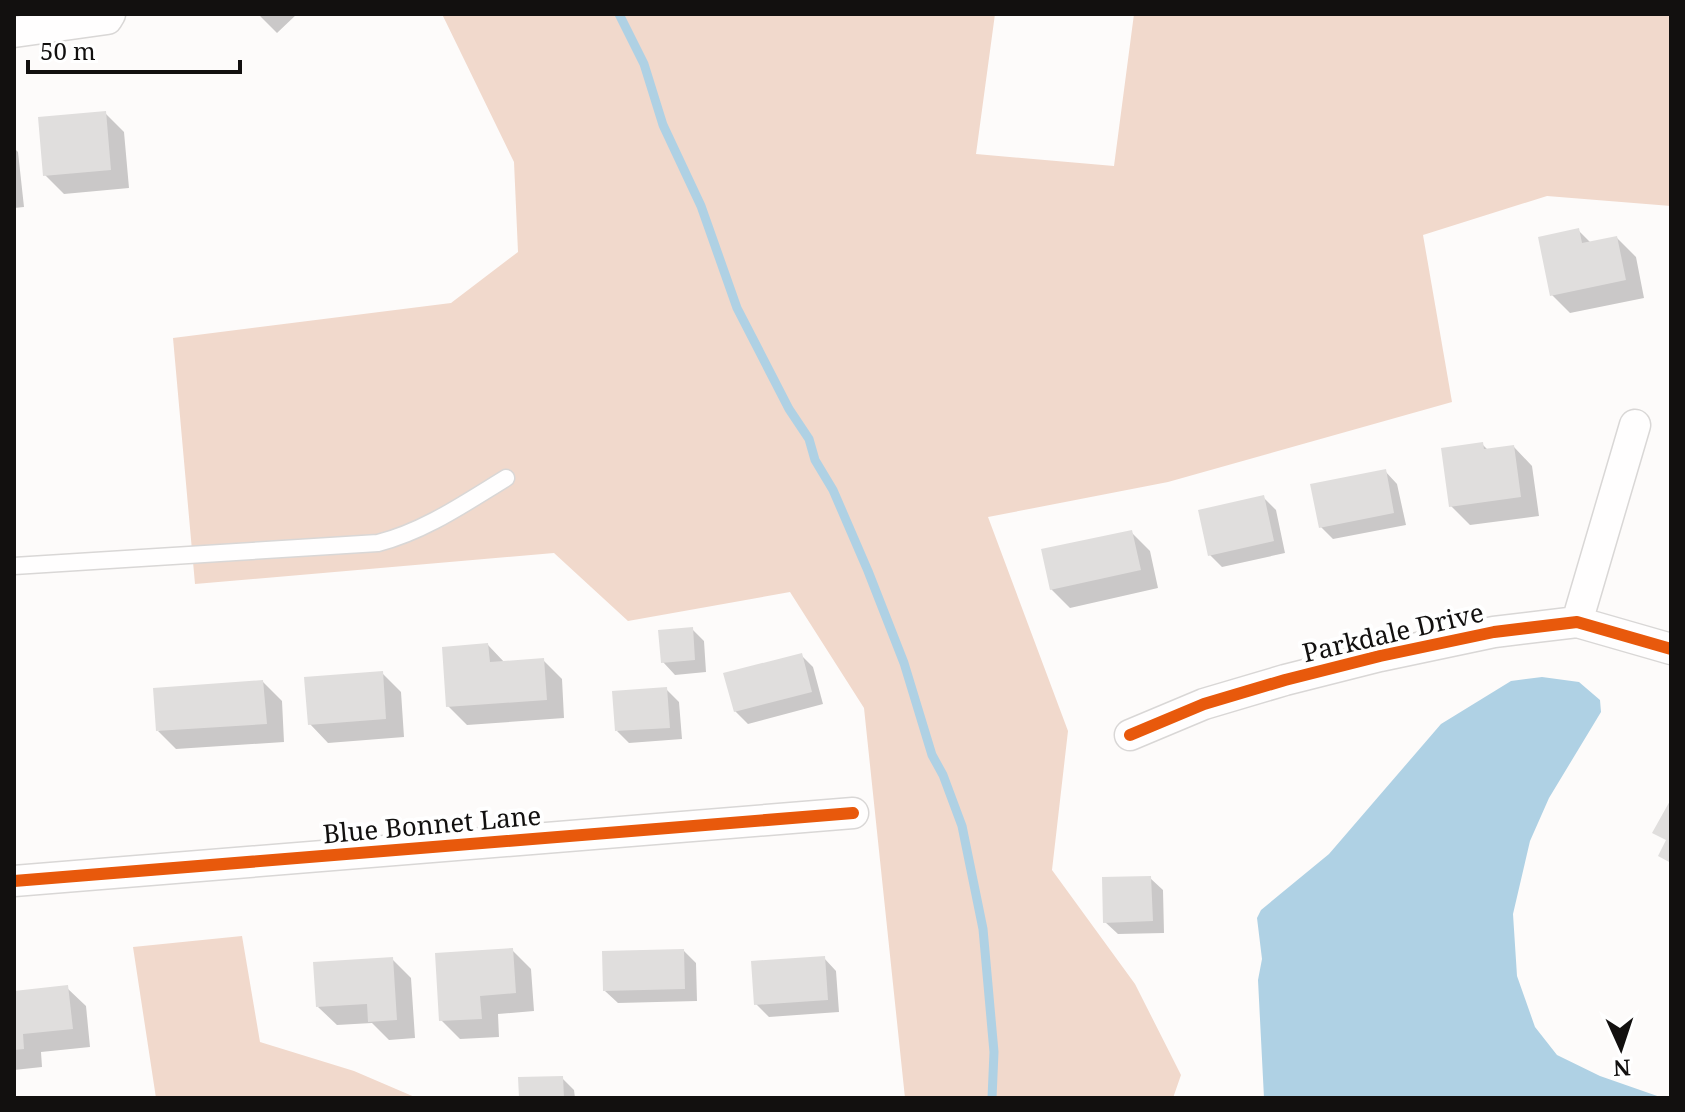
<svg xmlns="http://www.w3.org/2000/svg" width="1685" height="1112" font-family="'Noto Serif',serif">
<rect width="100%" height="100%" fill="#fdfbfa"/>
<path fill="#f1d9cc" d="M442 14H995L976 154 1114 166 1134 14H1671V206L1547 196 1423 235 1452 402 1168 482 988 517 1068 731 1052 870 1135 984 1181 1075 1173 1098H905L864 708 790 592 628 621 554 553 195 584 173 338 451 303 518 252 514 162Z
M242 936 260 1042 354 1071 417 1098H156L133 947Z"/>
<path fill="#afd1e4" d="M1542 677 1579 682 1600 700 1601 712 1549 798 1530 841 1513 914 1517 976 1535 1027 1557 1055 1600 1076 1663 1098H1264L1258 980 1262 959 1257 918 1261 910 1329 854 1441 724 1511 681Z"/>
<path fill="#0003" d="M258 14H297L277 33Z
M105 113 124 132 129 188 64 194 45 175Z
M14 148 18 152 24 207 14 208Z
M1579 231 1592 244 1617 238 1636 257 1644 298 1570 313 1552 295Z
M1482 444 1488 450 1514 447 1532 466 1539 516 1470 525 1451 506Z
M1385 471 1397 484 1406 525 1333 539 1321 527Z
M1263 497 1276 510 1285 553 1222 567 1210 555Z
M1131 532 1150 551 1158 588 1070 608 1051 589Z
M692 629 704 641 706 672 675 675 663 662Z
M488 645 505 663 543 660 562 679 564 718 467 725 448 706Z
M801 655 813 667 823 704 748 724 735 711Z
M382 673 401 692 404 737 328 743 310 724Z
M263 682 282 701 284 742 176 749 158 731Z
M666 689 679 702 682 739 629 743 617 731Z
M1150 878 1163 890 1164 933 1118 934 1105 922Z
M512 950 531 969 534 1011 498 1014 499 1037 460 1039 441 1020Z
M684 951 696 963 697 1001 618 1003 605 991Z
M824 958 836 971 839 1012 769 1017 756 1004Z
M392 959 411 978 415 1038 389 1040 372 1023 337 1025 318 1007Z
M67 988 86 1006 90 1047 41 1052 42 1067 14 1070V993Z
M562 1078 574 1090 575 1098H521Z"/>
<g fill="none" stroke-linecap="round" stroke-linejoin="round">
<path stroke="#afd1e4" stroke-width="9" d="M619 14 644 64 663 125 701 206 737 308 789 409 809 439 815 460 833 490 868 571 904 663 932 755 943 775 962 826 983 929 994 1052 992 1098"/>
</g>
<path fill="#e0dedd" d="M106 111 111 170 43 176 38 117Z
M1579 228 1582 243 1617 236 1626 280 1550 296 1538 237Z
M1483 442 1484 449 1514 445 1521 497 1449 507 1441 448Z
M1386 469 1394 513 1319 528 1310 484Z
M1264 495 1274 541 1208 556 1198 510Z
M1132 530 1141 570 1050 590 1041 549Z
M693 627 695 660 661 663 658 630Z
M488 643 490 662 544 658 547 700 446 707 442 647Z
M802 653 812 692 734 712 723 673Z
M383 671 386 719 308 725 304 677Z
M263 680 267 724 156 731 153 688Z
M667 687 670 728 615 731 612 691Z
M1671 799V863L1658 856 1666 840 1652 833Z
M1151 876 1153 921 1103 923 1102 877Z
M513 948 516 993 480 996 482 1019 439 1021 435 953Z
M684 949 685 989 603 991 602 951Z
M825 956 828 1000 754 1005 751 961Z
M393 957 397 1020 368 1022 367 1004 316 1007 313 962Z
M68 985 73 1029 23 1034 24 1049 14 1050V991Z
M563 1076 564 1098H519L518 1077Z"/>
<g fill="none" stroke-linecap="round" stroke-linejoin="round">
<defs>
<path id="lane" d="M14 566 378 543C425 531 465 503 506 478"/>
<path id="street" d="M14 32 107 19 110 14
M1577 622 1635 425
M1130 735 1204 704 1285 680 1380 656 1494 632 1577 622 1671 649
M14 881 853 813"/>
</defs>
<use href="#lane" stroke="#d9d7d6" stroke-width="19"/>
<use href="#street" stroke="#d9d7d6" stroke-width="33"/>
<use href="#lane" stroke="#fffefe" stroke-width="16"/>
<use href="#street" stroke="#fffefe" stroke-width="30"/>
<defs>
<path id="cycleway" d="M1130 735 1204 704 1285 680 1380 656 1494 632 1577 622 1671 649
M14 881 853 813"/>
</defs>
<use href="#cycleway" stroke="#fff" stroke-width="17"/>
<use href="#cycleway" stroke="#e8590c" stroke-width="12"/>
</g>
<g text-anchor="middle" stroke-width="8" stroke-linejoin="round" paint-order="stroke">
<g font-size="26" fill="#12100f" stroke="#fff">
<text transform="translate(1393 633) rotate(-13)" y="9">Parkdale Drive</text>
<text transform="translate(432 825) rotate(-5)" y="9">Blue Bonnet Lane</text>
</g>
</g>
<rect width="1685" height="1112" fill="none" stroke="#12100f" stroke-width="32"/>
<g transform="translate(1621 1048) rotate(177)" stroke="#ffffff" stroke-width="6" paint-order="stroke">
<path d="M0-6L14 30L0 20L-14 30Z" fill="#12100f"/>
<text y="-12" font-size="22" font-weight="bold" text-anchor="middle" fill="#12100f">N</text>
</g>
<path d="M28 60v12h212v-12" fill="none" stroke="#12100f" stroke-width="4"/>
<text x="40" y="60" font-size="24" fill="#12100f" stroke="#ffffff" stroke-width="6" paint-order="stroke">50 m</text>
</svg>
